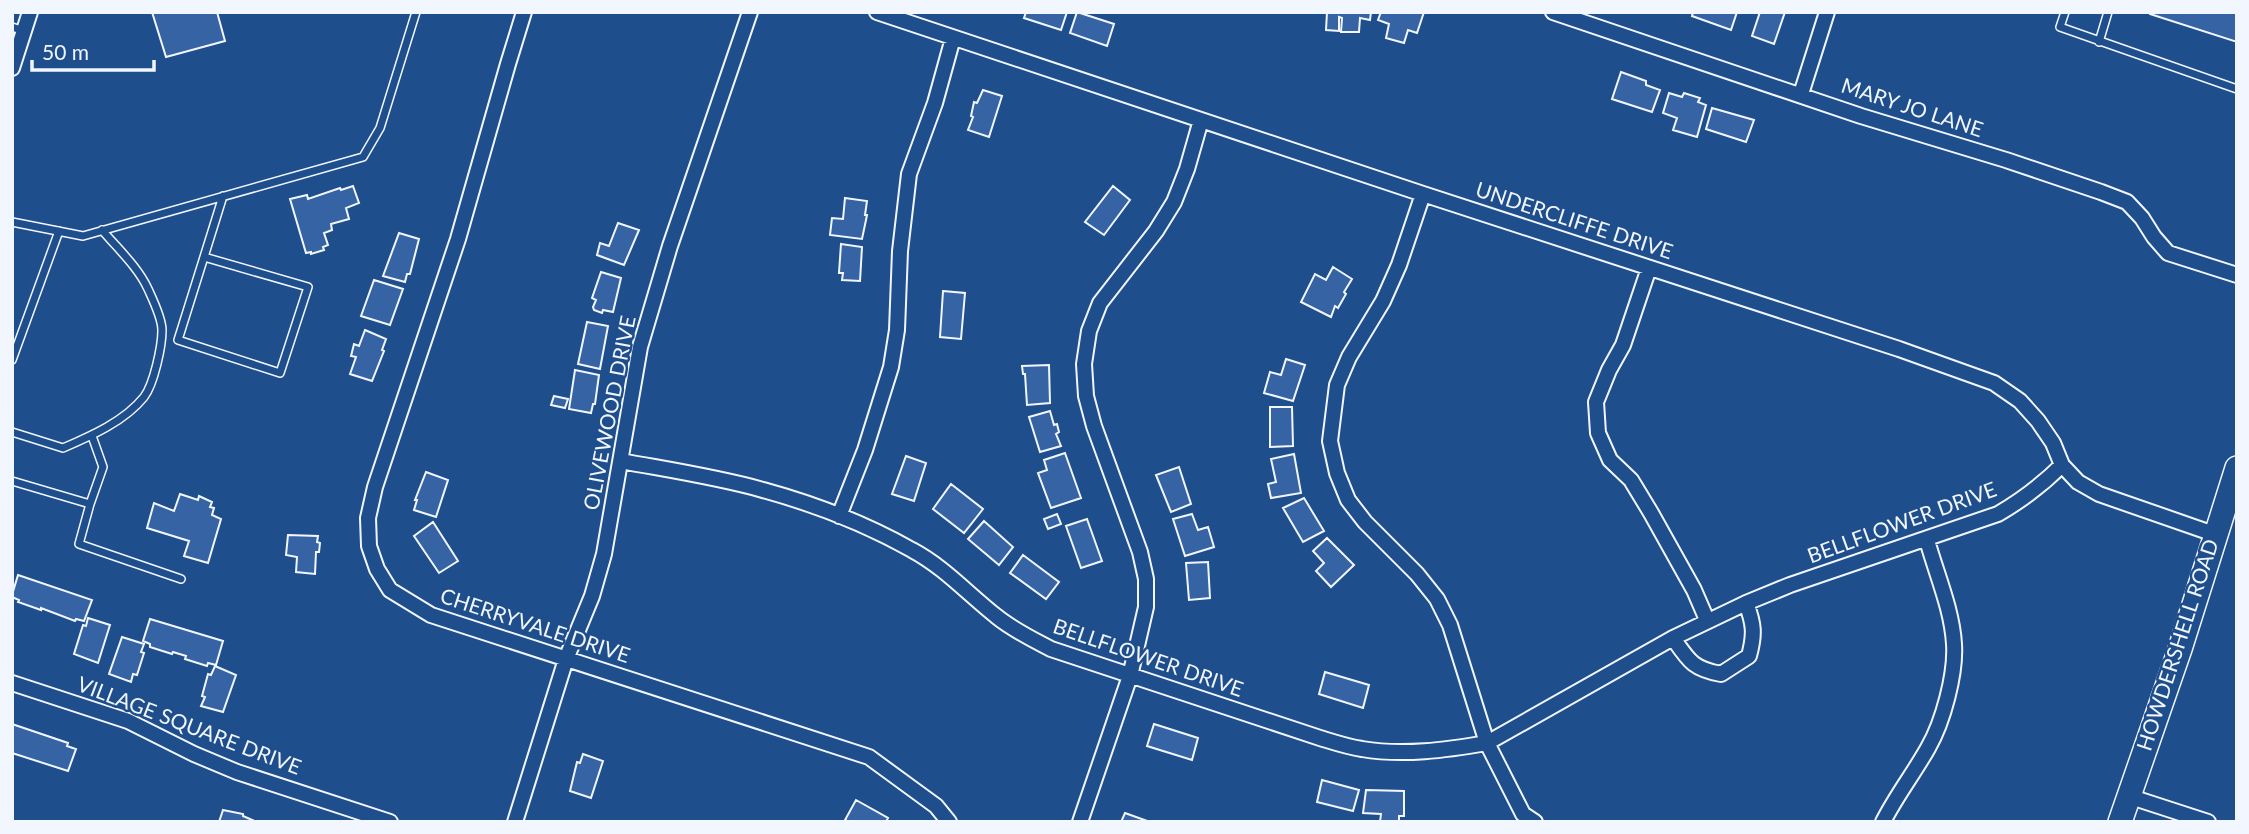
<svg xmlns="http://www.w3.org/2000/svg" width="2249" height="834" font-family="Lato,sans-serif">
<rect width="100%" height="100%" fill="#1f4e8c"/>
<path fill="#3563a3" stroke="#f2f6ff" stroke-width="2" d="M152 12H217L225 41 166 57Z
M1026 12H1067L1061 30 1024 18Z
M1077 12 1114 24 1107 46 1070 33Z
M1327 12H1371L1370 20 1360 18 1359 32H1341L1342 18 1339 17V31L1326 30Z
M1381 12H1424L1417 33 1408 30 1404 43 1386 38 1389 24 1378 20Z
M1693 12H1737L1731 30 1692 16Z
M1760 12H1785L1774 44 1752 36Z
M2150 12H2237V42L2150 14Z
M1621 72 1646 81V85L1660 90 1652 112 1612 99Z
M983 90 1002 96 989 137 968 130 973 117 971 116 974 102 977 103Z
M1669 93 1682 97 1684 93 1700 98 1698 102 1706 105 1697 137 1673 130 1677 118 1663 113Z
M1712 108 1754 120 1746 142 1706 129Z
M353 186 359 203 346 208 349 219 331 224 332 230 324 233 328 245 323 247 324 250 311 254V252L306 253 290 199 307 195 308 199 340 188 341 190Z
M1113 186 1130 200 1104 235 1085 222Z
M845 198 867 201 865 215H867L866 220 862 239 830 235 832 218 843 219Z
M618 223 639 230 624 265 597 255 600 243 609 246Z
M399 233 419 239 410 274H407L405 282 383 276Z
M841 244 862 247 860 281 842 280 843 273H839Z
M1333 267 1352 279 1344 292 1346 294 1338 308 1335 306 1331 317 1301 302 1315 274 1326 280Z
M601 272 621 278 613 312 603 310 602 313 594 310 593 307 596 300 592 298Z
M374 280 403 289 390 325 361 316Z
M943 291 965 293 961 339 940 337Z
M587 322 608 326 600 369 578 364Z
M365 330 386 339 382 350 384 351 372 381 350 374 356 357 351 356 354 344 359 346Z
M1286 359 1305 365 1293 401 1264 393 1270 372 1281 375Z
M1049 365 1050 403 1027 405 1025 374H1023L1022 366Z
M575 370 599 375 595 404H593L591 413 569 409Z
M554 396 568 399 565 408 551 405Z
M1270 407H1292L1293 446 1270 447Z
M1050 411 1054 425 1057 424 1059 432 1056 434 1061 446 1040 452 1029 417Z
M1065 453 1081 498 1051 508 1038 473 1047 470 1044 460Z
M1294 454 1301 493 1271 498 1268 484 1276 482 1271 459Z
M906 456 926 463 914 501 892 494Z
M1179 467 1191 504 1171 512 1156 475Z
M426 472 448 480 436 517 414 510 417 500H415Z
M951 484 983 509 964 533 933 509Z
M180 494 198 500 199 496 212 502 210 507 214 508 212 515 221 519 208 563 184 556 189 541 147 528 154 503 174 511Z
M1304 498 1324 531 1303 542 1283 508Z
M1057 514 1061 524 1048 529 1044 519Z
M1192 514 1198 530 1208 527 1214 547 1185 556 1173 519Z
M1087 519 1102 561 1081 568 1066 526Z
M984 521 1013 547 999 565 968 539Z
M433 522 458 561 439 573 414 536Z
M288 535 318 536 317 542 320 543 319 552H316L315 574 296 572 297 557 286 555Z
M1327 538 1354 565 1331 587 1316 571 1324 563 1313 551Z
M1023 555 1059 582 1046 599 1010 573Z
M1208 562 1210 598 1189 600 1186 563Z
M18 575 92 600 84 621 76 619 75 621 41 608V610L18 602 19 600 12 597V595Z
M88 618 110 625 98 663 74 654 83 625 86 626Z
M150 619 223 641 216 665 208 663 207 666 185 659 186 656 173 652 172 654 150 647V644L143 641Z
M122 637 144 644 141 652 144 653 137 675 133 674 131 682 109 674Z
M215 666 236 675 223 712 201 706 205 697 202 696 208 674 211 675Z
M1325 672 1369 685 1363 708 1319 694Z
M12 724 68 743 67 746 76 749 68 771 12 753Z
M1154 724 1198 738 1192 760 1147 746Z
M583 754 603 761 591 798 570 791 577 762 580 763Z
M1322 780 1359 790 1353 811 1317 802Z
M1366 790 1404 791V816H1399V822H1380L1381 814 1363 813Z
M856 800 888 818 886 822H849L845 820Z
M223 810 243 814V816L257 822H219Z
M1125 813 1150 822H1121Z"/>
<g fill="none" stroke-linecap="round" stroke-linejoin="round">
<defs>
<path id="lane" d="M2065 12 2060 27 2237 89
M12 27 24 31
M2099 42 2108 12
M12 222 83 236 363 157 380 128 416 12
M204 257 178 340 280 373 308 287 204 257 223 196
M12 360 59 231
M12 432 63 448C91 436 125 421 144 397 154 384 162 346 162 330 162 318 153 300 148 289 138 267 118 249 102 230
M12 481 90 504 79 544 181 579
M90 504 103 467 92 436"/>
<path id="street" d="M524 12 508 64 458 239 375 487 368 518 369 546 377 569 390 590 431 615 869 757 936 806 949 822
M877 12 1423 194 1899 349 1994 383 2020 401 2038 421 2053 443 2062 465 2078 482 2099 494 2214 534
M1553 12 1861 116 2006 160 2101 192 2127 202 2142 218 2154 237 2168 253 2237 275
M12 68 30 12
M1801 94 1827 12
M1423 194 1399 265 1383 301 1349 357 1337 385 1330 441 1337 473 1348 500 1365 522 1417 574 1437 599 1450 625 1487 743 1523 814 1535 822
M1649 268 1623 345 1609 370 1596 402 1598 433 1610 460 1631 480 1651 513 1694 590 1707 620
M621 461C669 470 717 477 763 490 814 504 866 524 912 550 944 567 968 594 996 616 1013 630 1032 639 1051 649L1320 738C1333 742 1348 747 1362 749 1403 756 1446 750 1487 743L1673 638 1746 603 1790 585 1998 514C2022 500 2042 485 2062 465
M839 516 865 450 891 367 897 330 900 251 909 174 935 103 953 38
M1673 638C1689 661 1693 669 1721 674L1749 656C1755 634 1754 624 1746 603
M12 683 128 721 194 754 237 772 390 822
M2128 796 2208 822
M515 822 566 659 592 596 604 554 640 347 670 246 750 12
M1080 822 1130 676 1146 607V579L1140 552 1094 426 1086 396 1084 364 1089 331 1100 303 1156 231 1174 202 1187 169 1201 120
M1883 822C1896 796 1914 773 1928 748 1943 722 1956 674 1954 644 1952 609 1936 573 1927 540"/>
<path id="primary" d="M2120 822 2180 649 2237 468"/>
</defs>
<use href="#lane" stroke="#f2f6ff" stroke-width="10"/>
<use href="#street" stroke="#f2f6ff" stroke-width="18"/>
<use href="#primary" stroke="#f2f6ff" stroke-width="26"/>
<use href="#lane" stroke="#1f4e8c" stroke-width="7"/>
<use href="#street" stroke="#1f4e8c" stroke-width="14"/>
<use href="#primary" stroke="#1f4e8c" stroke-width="23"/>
</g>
<g text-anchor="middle" stroke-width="5" stroke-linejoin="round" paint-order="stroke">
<g font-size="21" fill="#f2f6ff" stroke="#1f4e8c">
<text transform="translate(1912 108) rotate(18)" y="7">MARY JO LANE</text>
<text transform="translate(1574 221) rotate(18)" y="7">UNDERCLIFFE DRIVE</text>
<text transform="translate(610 413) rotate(-79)" y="7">OLIVEWOOD DRIVE</text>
<text transform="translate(1902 523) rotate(-20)" y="7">BELLFLOWER DRIVE</text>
<text transform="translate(535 626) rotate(18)" y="7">CHERRYVALE DRIVE</text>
<text transform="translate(2178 645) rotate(-72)" y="7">HOWDERSHELL ROAD</text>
<text transform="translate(1148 658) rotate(19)" y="7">BELLFLOWER DRIVE</text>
<text transform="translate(189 726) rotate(21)" y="7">VILLAGE SQUARE DRIVE</text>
</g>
</g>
<rect width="2249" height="834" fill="none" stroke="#f2f6ff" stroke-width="28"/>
<path d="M32 60v10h122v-10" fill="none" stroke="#f2f6ff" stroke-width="3.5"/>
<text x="42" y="60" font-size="21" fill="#f2f6ff" stroke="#1f4e8c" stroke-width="5" paint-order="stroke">50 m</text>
</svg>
